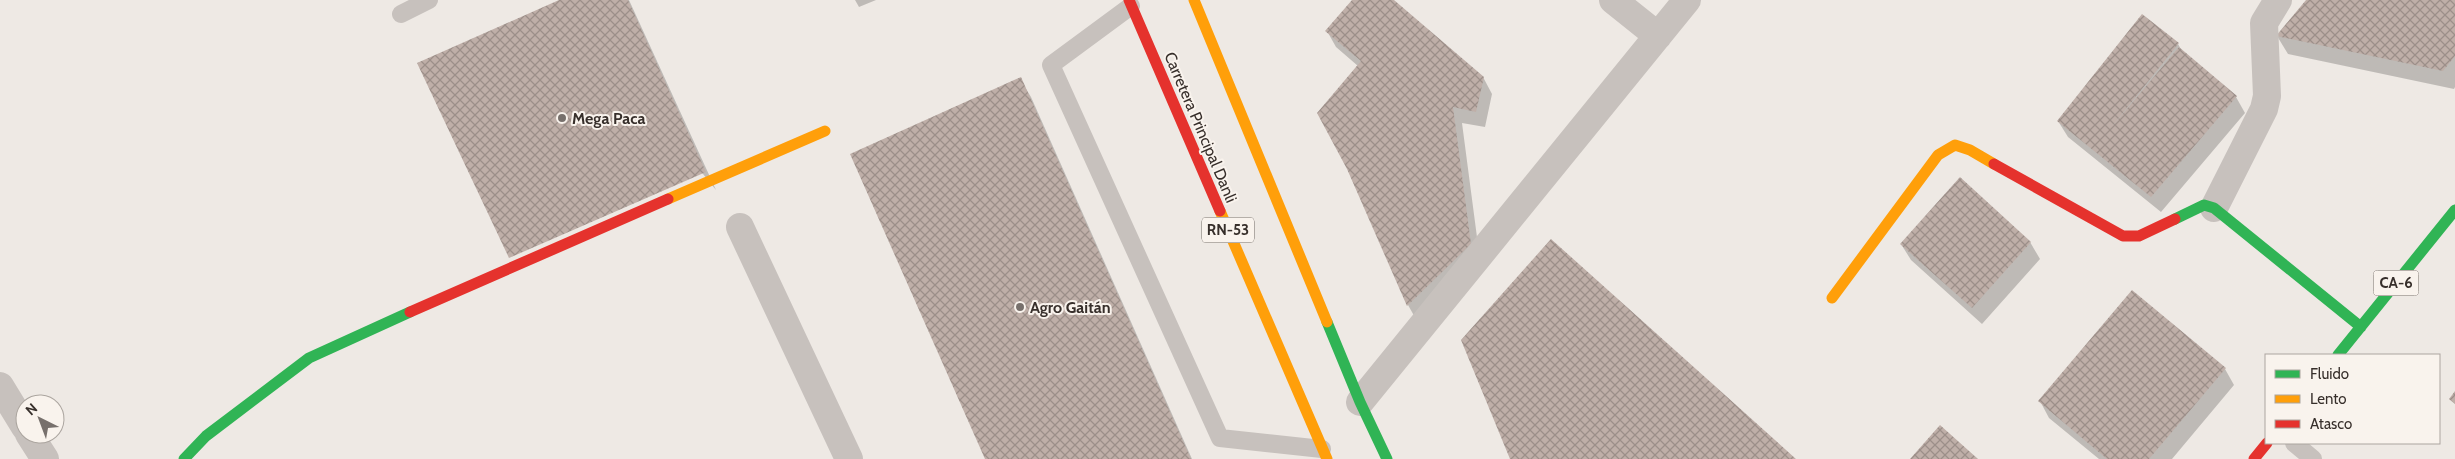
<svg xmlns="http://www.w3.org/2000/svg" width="2455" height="459" font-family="Cabin,sans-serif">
<defs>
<pattern id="building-cross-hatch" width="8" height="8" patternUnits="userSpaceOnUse" patternTransform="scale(1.25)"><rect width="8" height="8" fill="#bfafa8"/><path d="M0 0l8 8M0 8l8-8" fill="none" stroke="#9c8f89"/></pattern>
</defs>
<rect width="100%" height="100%" fill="#eee9e4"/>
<path fill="#0003" d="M562 0H629L716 190Z
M855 0H876L859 7Z
M1353 0H1392L1483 77 1492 94 1485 127 1462 123 1480 260 1417 321 1408 305 1348 168 1358 66 1336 47 1327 31Z
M2308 0H2455V87L2454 89 2288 54 2277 36Z
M2178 44 2182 51 2236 97 2245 113 2161 212 2068 137 2058 121Z
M1020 79 1031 97 1192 459H987Z
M2030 242 2040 259 1982 324 1911 260 1901 244Z
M2225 369 2234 385 2172 459H2099L2049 418 2040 401Z"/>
<path fill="url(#building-cross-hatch)" d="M559 0H628L706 172 509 258 417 63Z
M1352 0H1394L1484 77 1476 112 1453 107 1471 244 1407 306 1347 169 1317 113 1361 61 1325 31Z
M2306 0H2455V56L2443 71 2276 36Z
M2142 14 2179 43 2110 129 2179 47 2237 96 2151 197 2057 121Z
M1021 77 1191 459H985L850 154Z
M1960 177 2031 242 1972 308 1900 244Z
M1551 239 1706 378 1796 459H1510L1461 340Z
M2132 290 2226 368 2149 459H2107L2038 401Z
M2455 391V404L2449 399Z
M1940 425 1978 459H1910Z"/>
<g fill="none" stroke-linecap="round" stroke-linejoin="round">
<path stroke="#c7c1bd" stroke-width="18" d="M1131 6 1051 65 1220 438 1322 449
M401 14 429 0
M2294 443 2313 459"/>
<path stroke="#c7c1bd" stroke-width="28" d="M1613 0 1658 36
M2214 208 2264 109 2267 96 2264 23 2278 0
M740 227 849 459
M0 386 25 427
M1360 402 1687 0
M29 434 45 459"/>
<path stroke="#30b455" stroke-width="11" d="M2175 219 2204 205 2214 208 2361 327
M1327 322 1360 402 1387 459
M2338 355 2455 210
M184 459 206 436 309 358 410 312"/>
<path stroke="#ff9f0a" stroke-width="11" d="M1194 0 1327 322
M668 199 825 131
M1220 211 1327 459
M1832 298 1938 155 1955 145 1970 150 1994 164"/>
<path stroke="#e5322d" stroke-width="11" d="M1129 0 1220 211
M1994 164 2123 236H2139L2175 219
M410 312 668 199
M2254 459 2267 443"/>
</g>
<g fill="#77706c" stroke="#f9f3ed" stroke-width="2">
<circle cx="562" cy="118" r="5"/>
<circle cx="1020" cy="307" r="5"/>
</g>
<g text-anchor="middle" stroke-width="4" stroke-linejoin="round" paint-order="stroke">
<g fill="#f9f3ed" stroke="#716a65" stroke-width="1">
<rect x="1202" y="217.5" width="52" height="25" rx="4"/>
<rect x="2373.5" y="270.5" width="45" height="25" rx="4"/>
</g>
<g font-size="15" font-weight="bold" fill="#372f2b">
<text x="1228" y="235">RN-53</text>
<text x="2396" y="288">CA-6</text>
</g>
<g font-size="16" font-weight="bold" fill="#372f2b" stroke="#f9f3ed" text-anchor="start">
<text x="572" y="124">Mega Paca</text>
<text x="1030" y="313">Agro Gaitán</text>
</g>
<g font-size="16" fill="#372f2b" stroke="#f9f3ed">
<text transform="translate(1201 127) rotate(67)" y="6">Carretera Principal Danli</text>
</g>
</g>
<rect x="2265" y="354" width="175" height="90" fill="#f9f3ed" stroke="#aba59f"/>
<rect x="2275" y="370" width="25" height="8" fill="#30b455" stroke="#aba59f"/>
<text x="2310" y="379" font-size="15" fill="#372f2b">Fluido</text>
<rect x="2275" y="395" width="25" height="8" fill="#ff9f0a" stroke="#aba59f"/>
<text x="2310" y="404" font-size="15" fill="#372f2b">Lento</text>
<rect x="2275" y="420" width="25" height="8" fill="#e5322d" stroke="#aba59f"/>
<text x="2310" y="429" font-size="15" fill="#372f2b">Atasco</text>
<g transform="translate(40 419) rotate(318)"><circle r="24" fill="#f9f3ed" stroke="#aba59f"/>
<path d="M0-4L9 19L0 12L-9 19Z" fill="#77706c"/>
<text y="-8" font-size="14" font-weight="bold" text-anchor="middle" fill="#372f2b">N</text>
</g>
</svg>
